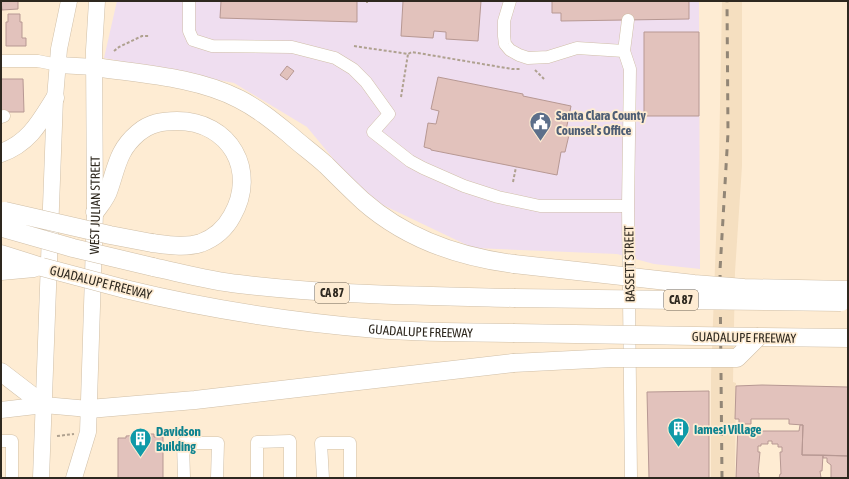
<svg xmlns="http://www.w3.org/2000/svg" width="849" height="479" font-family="'Asap Condensed',sans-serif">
<rect width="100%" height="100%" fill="#feecd3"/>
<path fill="#efdef0" d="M117 1H699L700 269 654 264 617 254 473 248 364 196 307 127 234 83 104 58Z"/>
<path fill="#f5dfc0" d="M722 1H742V166L735 272 733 382 736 383 735 478H711V376L719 157Z"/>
<path fill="#e2c2bc" stroke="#b79893" d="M1 1H18V9L2 10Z
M221 1H357V22L220 18Z
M403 1H481L478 41 446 39V32L434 31 433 38 401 36Z
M552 1H689V19L561 21V13H552Z
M8 14H20V22H22V38H26V46H6V22H8Z
M644 32H699V116H644Z
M287 66 294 71 287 80 280 75Z
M438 77 523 94V96L571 106 565 135H569L565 152H561L557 175 431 150V149L424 147 428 123 436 124 439 111 431 109Z
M1 79H23L24 112H1Z
M762 385 848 387V456L802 455 803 425 789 424V419H751V424H739V419H735L736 386Z
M709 391V478H649L647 392Z
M738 424H744L743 429 749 430V431H799L800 425H803L802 455H823L822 471H820L821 478H779L780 474H781L780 452H782V447H778V444H772V441H768V444H761V446H758V452H760L758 473H759V478H736Z
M141 434H154V437H163V478H118V438H126V436L142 435Z
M823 455 848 456V478H831V465L827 462V458H823Z"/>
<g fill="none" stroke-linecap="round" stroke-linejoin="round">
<defs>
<path id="minor" d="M189 1V31L193 40 212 46 292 47 335 58 353 69 366 82 389 114 373 132 410 161 423 168 464 186 498 197 540 206H628
M510 1 504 21V36L505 44 510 50 519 55 528 58 548 57 577 48 624 51 628 20
M624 51 630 69 628 206 631 478
M1 61H38L58 65
M1 117 4 116
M1 441H12V478
M184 478 183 443H218L217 478
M257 478V442L290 441V478
M323 478 321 443H350V478"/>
<g id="major">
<path d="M58 65 95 67"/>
<path d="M1 410 44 405 89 409"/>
<path d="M41 478 55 98 59 49 69 1"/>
<path id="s1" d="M74 478 88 432 95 212 94 50 97 1"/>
</g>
<g id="highway">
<path d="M95 67C142 74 197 77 239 99 257 108 273 121 289 134 301 145 314 154 326 165 338 177 350 189 363 201 405 238 459 257 514 264"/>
<path d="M1 153C29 143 40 122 55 98"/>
<path d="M95 212C100 205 107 197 109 189 117 166 118 150 138 133 150 123 162 121 177 121 230 121 258 171 232 216 225 229 214 238 201 243 185 248 168 245 152 243"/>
<path d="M1 254 42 267"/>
<path d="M153 267C181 273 210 281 239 284 330 295 422 296 514 298"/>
<path d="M1 271 34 268"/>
<path id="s2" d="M125 289C207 309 292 322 377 329 422 333 468 332 513 333"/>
<path d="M758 337 848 338"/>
<path d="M1 372 44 405"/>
<path d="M89 409 195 400 513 363"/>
</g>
</defs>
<use href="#minor" stroke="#d0bfa7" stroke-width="13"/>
<use href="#major" stroke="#d0bfa7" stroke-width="17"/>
<use href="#highway" stroke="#d0bfa7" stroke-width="19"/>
<path stroke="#afa18f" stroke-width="2" stroke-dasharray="3 2" stroke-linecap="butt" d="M367 3V1
M354 46 408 54 412 52 512 69H521
M114 51 119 47 142 36H150
M535 70 544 79
M401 97 408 54
M513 182 516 167
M57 436 74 434"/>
<use href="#minor" stroke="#fff" stroke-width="12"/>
<use href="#major" stroke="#fff" stroke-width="16"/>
<use href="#highway" stroke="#fff" stroke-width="18"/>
<path stroke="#928676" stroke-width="3" stroke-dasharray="7 7" stroke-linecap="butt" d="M722 478 720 270 728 133 727 1"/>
<defs>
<path id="highway-bridge" d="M5 211 110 235 152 243
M3 228 73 248 153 267
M514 264 694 284 744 288 848 290
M42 267 125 289
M514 298 841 302
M513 333 758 337
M513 363 612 358H737L758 337"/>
</defs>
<use href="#highway-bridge" stroke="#d0bfa7" stroke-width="19" stroke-linecap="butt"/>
<use href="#highway-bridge" stroke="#fff" stroke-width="18"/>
</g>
<defs>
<symbol id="civic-pin" viewBox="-11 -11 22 30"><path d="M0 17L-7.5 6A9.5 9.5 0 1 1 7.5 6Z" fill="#5c6f8a" stroke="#feecd3"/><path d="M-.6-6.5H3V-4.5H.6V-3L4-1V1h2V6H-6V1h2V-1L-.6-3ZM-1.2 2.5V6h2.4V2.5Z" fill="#fff"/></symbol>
<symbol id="building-pin" viewBox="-11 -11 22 30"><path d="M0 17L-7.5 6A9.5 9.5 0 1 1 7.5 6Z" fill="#0f9aa8" stroke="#feecd3"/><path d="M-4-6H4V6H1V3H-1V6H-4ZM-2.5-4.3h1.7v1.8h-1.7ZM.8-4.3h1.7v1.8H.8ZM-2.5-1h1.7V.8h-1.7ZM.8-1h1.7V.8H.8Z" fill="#fff"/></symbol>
</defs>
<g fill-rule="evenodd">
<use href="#civic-pin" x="528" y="110" width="25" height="34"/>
<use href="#building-pin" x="666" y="416" width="25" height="34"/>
<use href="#building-pin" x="128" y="426" width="25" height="34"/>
</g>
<g text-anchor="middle" stroke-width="3.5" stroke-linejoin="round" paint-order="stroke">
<g fill="#feecd3" stroke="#6c6355" stroke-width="1">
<rect x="315" y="283" width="34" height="20" rx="3"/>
<rect x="664" y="290" width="34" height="20" rx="3"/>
</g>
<g font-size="12" font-weight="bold" fill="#2e281f">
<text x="332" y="297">CA 87</text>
<text x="681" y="304">CA 87</text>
</g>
<g font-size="13" font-weight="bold" fill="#4e5e75" stroke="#feecd3" text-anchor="start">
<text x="556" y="120">Santa Clara County<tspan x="556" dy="15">Counsel’s Office</tspan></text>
</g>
<g font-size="13" fill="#2e281f" stroke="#feecd3">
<text dy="5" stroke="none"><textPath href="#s1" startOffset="275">WEST JULIAN STREET</textPath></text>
<text transform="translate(629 264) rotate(-91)" y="5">BASSETT STREET</text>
<text transform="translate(101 282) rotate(14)" y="5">GUADALUPE FREEWAY</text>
<text dy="5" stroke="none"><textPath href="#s2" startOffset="299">GUADALUPE FREEWAY</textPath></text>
<text transform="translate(744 337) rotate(1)" y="5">GUADALUPE FREEWAY</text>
</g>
<g font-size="13" font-weight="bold" fill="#0d838f" stroke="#feecd3" text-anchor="start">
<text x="694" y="434">Iamesi Village</text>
<text x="156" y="436">Davidson<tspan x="156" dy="15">Building</tspan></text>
</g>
</g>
<rect width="849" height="479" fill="none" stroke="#2e281f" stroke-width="4"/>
</svg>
